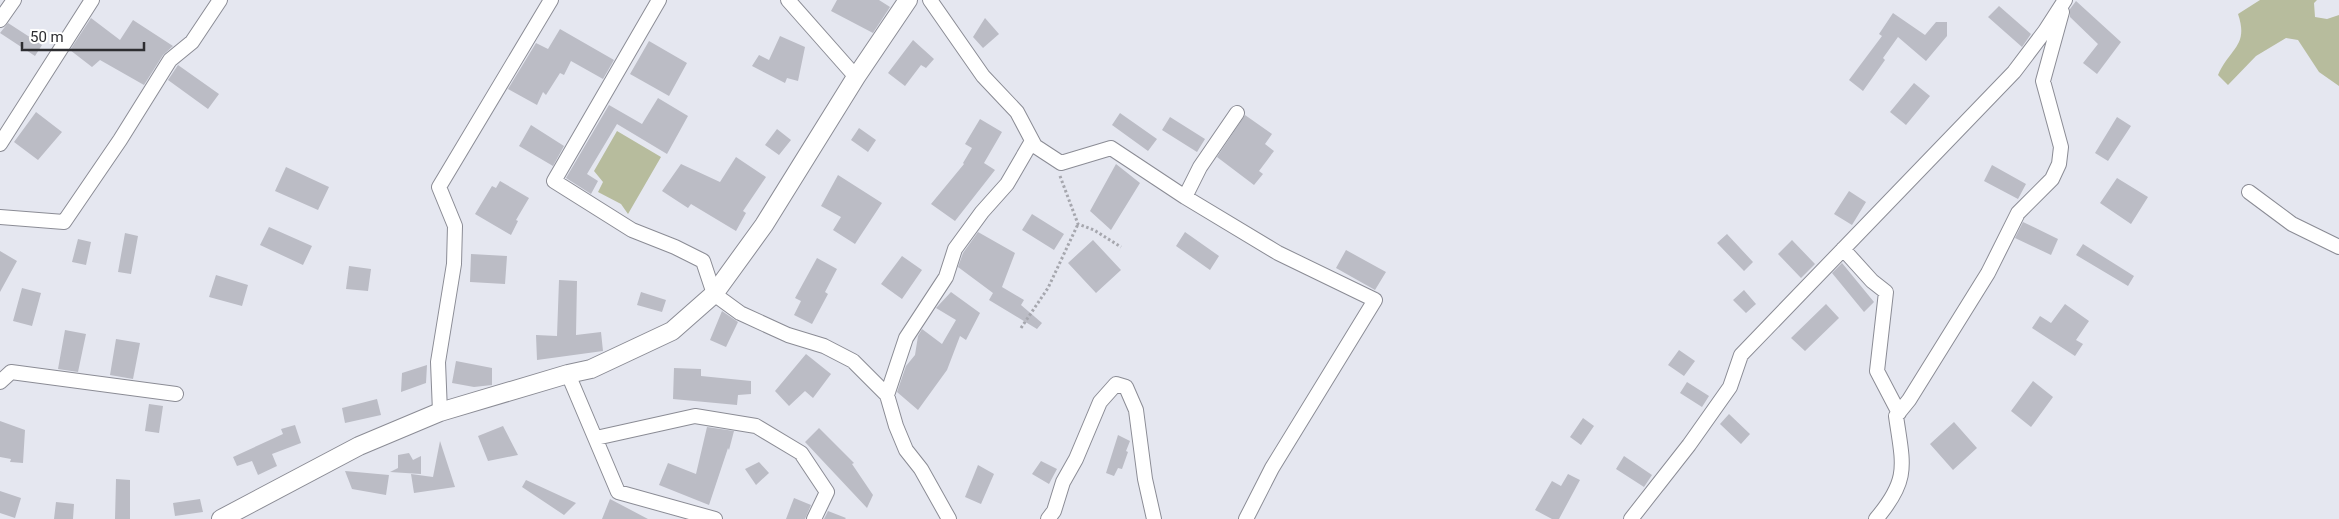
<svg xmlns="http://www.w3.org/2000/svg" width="2339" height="519" font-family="Roboto,sans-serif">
<rect width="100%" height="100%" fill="#e5e7f0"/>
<path fill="#b7bc9d" d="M2260 0H2317L2314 3 2315 17 2327 19 2339 15V86L2319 72 2298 40 2286 38 2256 56 2228 85 2218 75C2230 48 2249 46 2238 14Z
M617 131 661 157 628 214 621 204 598 192 603 182 594 171Z"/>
<path fill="#bbbcc5" d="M837 0H879L890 7 873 33 831 11Z
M2076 1 2121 42 2097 74 2083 63 2098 44 2070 17V9Z
M1999 6 2031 34 2022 47 1988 17Z
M1893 13 1925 35 1936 22H1947V36L1926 61 1898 37 1883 58 1885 60 1863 91 1849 80 1882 36 1879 34Z
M91 18 120 40 133 20 173 46 163 55 144 85 100 60 92 67 70 50Z
M985 18 999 34 983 48 973 37Z
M8 23 42 45 35 56 0 33Z
M560 29 614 60 603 79 571 61 564 75 560 73 546 95 543 92 537 105 508 89 536 43 548 49Z
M780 36 805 47 798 81 787 78 785 83 752 66 759 55 769 60Z
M913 40 934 59 926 68 921 65 905 86 888 73Z
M649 41 687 63 669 96 630 74Z
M178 65 219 94 208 109 168 80Z
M1914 83 1930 96 1906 125 1890 112Z
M658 98 688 116 667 154 617 124 587 174 598 181 591 194 566 178 609 105 642 124Z
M36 112 62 132 38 160 14 142Z
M1120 113 1157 139 1148 151 1112 125Z
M1245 115 1272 134 1265 144 1274 151 1259 171 1263 174 1254 185 1217 157Z
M1170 117 1205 139 1197 152 1162 130Z
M2117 117 2131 126 2108 161 2095 153Z
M980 119 1002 132 984 163 995 170 955 221 931 204 964 164 963 163 972 148 965 144Z
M531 125 564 146 553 166 519 146Z
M859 128 876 140 868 152 851 140Z
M777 129 791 140 779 155 765 145Z
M736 157 766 177 743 211 746 213 736 231 691 204 688 208 662 191 681 164 720 182Z
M1116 164 1140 183 1111 230 1090 211Z
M1992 165 2026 184 2018 199 1984 181Z
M286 167 329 187 318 210 275 191Z
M838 175 882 203 855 244 833 230 841 217 821 206Z
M2117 178 2148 197 2131 224 2100 203Z
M500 181 529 198 516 220 518 221 511 235 475 214 492 186 496 188Z
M1849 191 1866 202 1852 225 1834 214Z
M1032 214 1064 234 1054 250 1022 230Z
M2023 222 2058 239 2051 255 2015 238Z
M269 227 312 246 303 265 260 245Z
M978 232 1015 253 1002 287 1024 300 1021 305 1042 323 1037 329 989 300 993 293 958 267 963 253Z
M1185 232 1219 256 1210 270 1176 246Z
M125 233 138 236 131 274 118 272Z
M1727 234 1753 262 1744 271 1717 243Z
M78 239 91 242 86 265 72 262Z
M1093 240 1121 270 1096 293 1068 263Z
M1792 240 1815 264 1801 278 1778 254Z
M2083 244 2134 276 2128 286 2076 255Z
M1346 250 1386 272 1375 290 1336 268Z
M0 251 17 261 0 292Z
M471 254 507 256 505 284 470 282Z
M902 256 922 270 902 299 881 284Z
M817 258 837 269 825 292 828 294 812 324 794 315 801 301 795 298Z
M1842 263 1874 302 1864 312 1832 273Z
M349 266 371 269 368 291 346 289Z
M216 275 248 285 242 306 209 297Z
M559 280 577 281 576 335 601 332 603 351 537 360 536 335 557 336Z
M22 288 41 293 32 326 13 321Z
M1744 290 1756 304 1746 313 1733 300Z
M641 292 666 300 662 312 637 305Z
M951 292 980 313 966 340 960 336 947 370 918 410 897 392 906 366 915 355 918 336 922 329 942 344 956 320 936 308Z
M1826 304 1839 318 1805 351 1791 338Z
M2065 304 2089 321 2076 340 2083 344 2075 356 2032 328 2040 316 2051 323Z
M722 311 738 322 726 347 710 340Z
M65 330 86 334 78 372 58 369Z
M116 339 140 343 133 379 110 375Z
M1679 350 1695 361 1684 376 1668 365Z
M806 354 831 374 813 398 805 391 789 406 775 391Z
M456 361 492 368V385L474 387 452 383Z
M427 365 426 383 401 392 402 373Z
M674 368 701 369V376L751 381V394L738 395 737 405 673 399Z
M2033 381 2053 397 2031 427 2011 411Z
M1687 382 1709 396 1702 407 1680 393Z
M377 399 381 415 345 423 342 408Z
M149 404 163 406 159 433 145 431Z
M1729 414 1750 434 1741 444 1720 424Z
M1583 418 1594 426 1581 445 1570 437Z
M0 421 25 430 23 463 10 462 11 459 0 457Z
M1954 422 1977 448 1953 470 1930 444Z
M295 425 301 443 272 454 277 466 258 475 252 461 237 466 233 457 283 434 281 429Z
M503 426 518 455 488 461 478 436Z
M707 427 734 431 729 450 728 448 709 505 659 485 668 463 696 474Z
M819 428 854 463 852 464 873 495 867 508 805 442Z
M1118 435 1130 441 1126 451 1128 452 1122 469 1118 468 1114 476 1106 473Z
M440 441 455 487 414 493 411 474 433 477Z
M409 453 413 460 421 456V474L390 472 398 468V455Z
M1624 456 1652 475 1644 487 1616 469Z
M1041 461 1057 469 1049 484 1032 474Z
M759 462 769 473 756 485 745 469Z
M978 465 994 474 981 504 965 497Z
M345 471 389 475 386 495 352 489Z
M1568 474 1580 480 1559 519H1552L1535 510 1552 481 1561 486Z
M116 479 130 480V519H115Z
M526 480 576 503 564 515 522 487Z
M0 491 21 498 15 518 0 513Z
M794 498 811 505 805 519H786Z
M200 499 203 512 175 516 173 503Z
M610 499 648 519H602Z
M56 502 74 504 73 519H54Z
M828 511 846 518 845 519H824Z"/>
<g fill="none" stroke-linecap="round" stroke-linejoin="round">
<defs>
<path id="minor" d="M659 0 554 181 632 230 675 247 703 261 714 294 740 313 788 335 824 346 853 361 887 395 896 426 906 450 921 469 949 519
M788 0 856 77
M930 0 983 76 1017 112 1035 146 1061 163 1111 148 1185 197 1200 167 1237 113
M0 20 14 0
M0 144 92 0
M2249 192 2292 224 2339 247
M1185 197 1278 253 1375 300 1272 468 1246 519
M0 217 64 222 120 140 170 60 192 42 220 0
M1843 249 1872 281 1886 292 1877 371 1899 413
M568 374 618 492 715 519
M0 382 11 372 176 394
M887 395 906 338 946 277 955 249 982 212 1007 184 1032 141
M440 412 438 362 454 264 455 226 439 187 551 0
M596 438 695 416 756 426 801 453 827 492 814 519
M1048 519 1054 511 1063 482 1076 459 1100 402 1116 384 1126 387 1136 410 1145 479 1154 519
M1631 519 1689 445 1730 387 1741 355 2014 72 2045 31 2065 0
M1876 519C1910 479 1903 465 1896 416L1909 400 1988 273 2018 213 2052 179 2059 164 2061 147 2043 81 2062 12"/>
<path id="tertiary" d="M221 519 359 446 440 412 568 374 591 369 672 331 714 294 764 225 856 77 908 0"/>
</defs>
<use href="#minor" stroke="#8b8c95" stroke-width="16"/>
<use href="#tertiary" stroke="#8b8c95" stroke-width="20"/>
<path stroke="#a6a7ae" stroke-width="3" stroke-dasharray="2.5 2.5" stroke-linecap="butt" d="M1060 176 1078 224 1094 230 1121 247
M1021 328 1048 288 1078 224"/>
<use href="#minor" stroke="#fff" stroke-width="14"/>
<use href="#tertiary" stroke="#fff" stroke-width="18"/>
</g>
<path d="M22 42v8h122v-8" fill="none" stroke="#2d2d31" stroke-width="2.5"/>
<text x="30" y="42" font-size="15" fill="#2d2d31" stroke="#ffffff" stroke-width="4" paint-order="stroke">50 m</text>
</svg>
